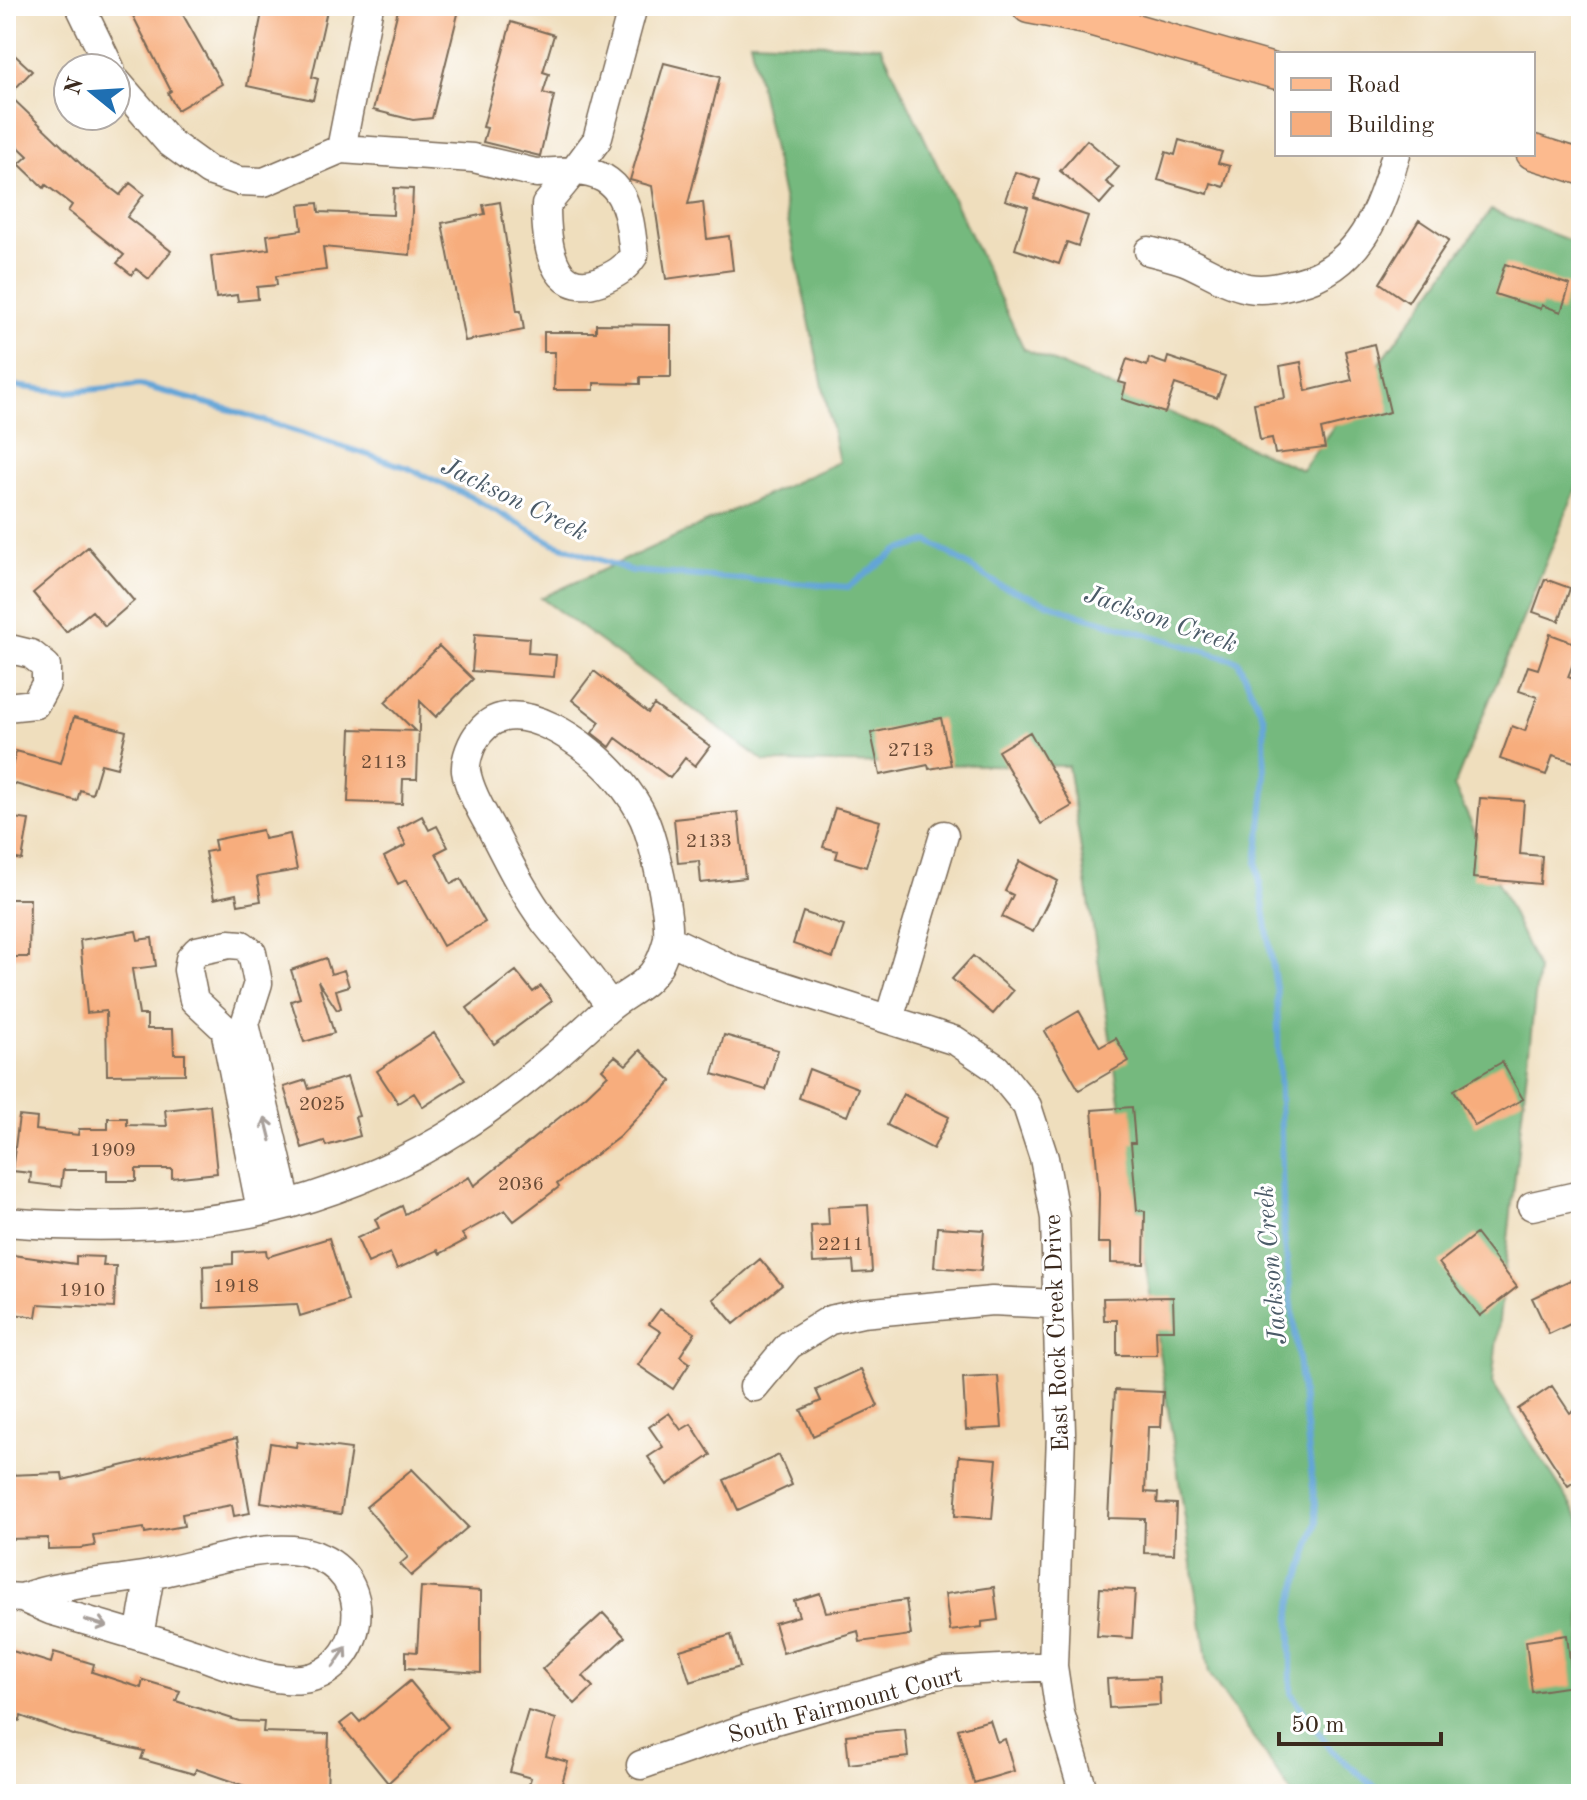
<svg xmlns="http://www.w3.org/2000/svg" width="1587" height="1800" font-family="'Old Standard TT',serif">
<rect width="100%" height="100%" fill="#fff"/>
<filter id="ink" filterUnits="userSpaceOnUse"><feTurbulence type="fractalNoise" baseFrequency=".0125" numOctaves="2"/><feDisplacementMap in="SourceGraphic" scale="16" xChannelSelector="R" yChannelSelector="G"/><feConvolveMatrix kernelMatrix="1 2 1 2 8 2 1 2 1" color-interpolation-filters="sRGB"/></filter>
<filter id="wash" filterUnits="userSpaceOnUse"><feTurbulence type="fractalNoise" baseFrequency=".006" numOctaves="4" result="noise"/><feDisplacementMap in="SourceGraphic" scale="32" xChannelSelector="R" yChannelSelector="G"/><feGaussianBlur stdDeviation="1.8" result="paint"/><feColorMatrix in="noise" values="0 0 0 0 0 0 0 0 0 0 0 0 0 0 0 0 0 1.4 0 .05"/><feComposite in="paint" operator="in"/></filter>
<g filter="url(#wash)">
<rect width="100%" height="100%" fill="#efdebd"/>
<path fill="#74b97e" stroke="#58724e" stroke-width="2" d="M750 41 881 46 1024 349 1302 470 1491 210 1581 245V477L1454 786 1538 970 1492 1383 1581 1520V1794H1292L1209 1673 1068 766 765 762 541 598 839 462Z"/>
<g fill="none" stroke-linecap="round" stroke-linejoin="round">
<path stroke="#63a5d7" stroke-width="6" d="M6 385 66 392 140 385 231 410 408 468 471 497 553 543 632 571 848 587 897 551 929 541 1001 586 1077 614 1238 661 1264 718 1265 789 1257 863 1277 994 1284 1236 1317 1522 1291 1606V1693L1331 1750 1383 1794"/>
</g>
<g id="blocks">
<path fill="#f7ad7d" d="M128 6H178L222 84 177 110 168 93 171 91Z
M275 6H328L312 77 318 79 313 100 247 86 263 8 274 10Z
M399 6H460L432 118 413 120 373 110Z
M511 22 554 35 543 72 549 74 543 93 554 96 540 156 483 142 487 128 483 127Z
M6 47 32 71 9 95 85 168 120 195 130 183 144 194 127 217 171 251 149 279 136 269 132 275 117 263 124 255 68 211 72 205 46 185 44 188 19 164 28 156 6 135Z
M664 63 720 77 688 204 703 202 707 239 729 236 733 270 666 279 652 186 630 180Z
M1087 140 1119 167 1106 182 1114 188 1100 204 1060 171Z
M1179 140 1222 152 1218 163 1230 166 1224 187 1211 183 1208 194 1158 180 1166 152 1175 155Z
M1015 172 1040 180 1034 198 1088 216 1078 246 1067 242 1059 264 1015 249 1028 207 1005 200Z
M394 188 413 189 410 255 323 247 326 270 276 276 277 285 257 287 258 299 238 301 237 295 216 298 211 256 269 249 267 235 302 230 299 205 318 203 319 212 393 215Z
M500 202 517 311H521L524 330 465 341 442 223 485 214 483 205Z
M1419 220 1449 240 1408 302 1380 283Z
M1505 264 1570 285 1561 312 1542 305 1541 309 1495 294Z
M596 324 671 325V377H640V384L594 383V390H554L555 352H544V332H596Z
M1374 344 1390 412 1321 429 1325 448 1275 454 1272 438 1260 440 1254 403 1285 398 1280 366 1301 362 1306 391 1352 380 1345 351Z
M1168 357 1225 376 1217 398 1175 384 1165 413 1122 399 1126 384 1119 382 1127 359 1147 366 1149 358 1166 364Z
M88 547 134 601 105 626 92 611 66 632 33 593Z
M1545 579 1570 588 1559 621 1533 612Z
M475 634 529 638 528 653 556 655 554 677 472 671Z
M1550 634 1580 645 1568 677 1581 682V751L1577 763 1553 755 1546 775 1500 759 1512 726 1525 731 1537 697 1519 691 1528 666 1538 669Z
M439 646 473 679 436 717 420 701 417 779H403L402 804 348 802 351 729 415 731 385 702Z
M594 671 648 713 654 705 710 746 695 766 685 758 670 778 616 738 610 747 592 733 600 722 572 700Z
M74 717 126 731 117 768 101 764 92 794 80 790 77 801 8 782 16 751 61 763Z
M941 718 951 765 929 769 928 765 880 775 871 733Z
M1030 732 1072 806 1041 824 998 751Z
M1480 798 1524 801 1520 854 1542 856 1540 884 1473 878Z
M835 808 880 821 866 867 836 858 838 851 823 847Z
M738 812 745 878 701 883 699 861 678 863 674 819Z
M422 816 429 830 437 826 448 847 436 853 451 884 461 879 485 922 443 946 406 880 398 884 384 857 406 845 398 829Z
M6 817 29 820 22 860 6 857Z
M262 830 264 839 290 834 297 870 257 877 261 901 238 905 236 894 214 899 205 852 216 850 214 840Z
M1020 861 1058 881 1033 932 1002 917 1013 895 1005 891Z
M6 899H30L29 957H6Z
M803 912 844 926 833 958 793 944Z
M136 931 138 940 152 938 156 966 132 969 139 1015H147V1029H173L174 1054H185V1074L107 1075 106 1011 87 1013 80 940Z
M973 956 1013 991 993 1014 952 979Z
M326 958 331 974 344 970 349 986 336 990 341 1008 337 1010 318 981 334 1033 304 1042 291 1001 300 998 291 970Z
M516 971 533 992 541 986 552 1001 494 1044 467 1008Z
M1079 1011 1100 1047 1116 1038 1129 1061 1079 1090 1045 1031Z
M434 1033 465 1080 423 1107 414 1093 398 1103 377 1071Z
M724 1035 778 1050 766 1090 713 1074Z
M640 1050 672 1081 619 1137 557 1184 559 1187 514 1221 505 1210 462 1234 466 1240 440 1254 438 1250 397 1269 390 1253 368 1263 357 1238 379 1228 375 1219 402 1206 405 1214 469 1177 474 1186 586 1096 608 1075 602 1069 615 1056 626 1065Z
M1502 1062 1523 1099 1475 1126 1454 1090Z
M809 1069 858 1088 847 1116 799 1098Z
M347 1077 359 1116 355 1117 360 1136 326 1146 324 1141 302 1148 284 1087 306 1080 309 1089Z
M903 1094 949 1117 933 1149 887 1125Z
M210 1105 217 1173 172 1178V1169H136V1181H107V1170H63L61 1187 30 1183 31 1173 12 1171 19 1116 37 1118 36 1130 78 1135 79 1129H108V1118H127V1125L167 1126 165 1110Z
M1132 1107 1135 1143H1131L1137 1210 1145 1211 1144 1264 1111 1263V1243H1098L1099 1194 1092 1110Z
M868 1205 872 1272 854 1273 853 1261 813 1263 811 1226 829 1225 828 1207Z
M937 1227 984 1230 981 1271 934 1267Z
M1476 1234 1517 1287 1480 1316 1439 1263Z
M329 1238 348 1301 300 1316 297 1304 204 1308 203 1266 233 1264V1252L266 1250 267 1257Z
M6 1254 76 1264V1256L104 1257 103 1266H116L114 1308 38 1304 36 1317 6 1313Z
M760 1259 782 1285 734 1324 713 1299Z
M1581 1275V1319L1549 1334 1532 1298Z
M1173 1297 1174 1330H1156L1157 1355H1117V1320H1104L1103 1298Z
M660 1309 695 1333 680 1356 690 1363 673 1389 638 1365 661 1332 649 1324Z
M861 1369 878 1406 813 1436 801 1410 821 1401 816 1390Z
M998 1376 1002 1428 966 1430 963 1378Z
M1552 1386 1570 1413 1581 1406V1477L1568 1486 1518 1409Z
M1115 1390 1163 1392 1161 1427H1148L1145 1492 1158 1493 1157 1503 1176 1504 1174 1554 1144 1553 1145 1519 1108 1518Z
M669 1413 681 1430 691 1424 711 1455 667 1485 648 1457 663 1447 649 1427Z
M237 1438 250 1513 234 1516 232 1505 182 1514 184 1526 145 1533 144 1528 93 1535 95 1546 80 1548 48 1549V1538L6 1539 8 1475 62 1473 63 1480Z
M297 1442 351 1449 341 1514 261 1502 270 1443 296 1447Z
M779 1455 792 1485 738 1510 724 1480Z
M959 1456 997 1459 992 1519 955 1516Z
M412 1469 468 1527 411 1576 400 1564 408 1557 366 1507Z
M421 1587 481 1591V1673L406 1668V1651L417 1652Z
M994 1587 998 1620 982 1622V1627L950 1631 945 1594Z
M1100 1588 1135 1590 1132 1638 1097 1636Z
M820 1593 826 1612 906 1600 911 1635 860 1642 858 1631 783 1653 774 1623 799 1616 794 1601Z
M603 1613 625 1637 583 1676 593 1687 575 1704 542 1669Z
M731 1635 740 1667 690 1682 680 1650Z
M1567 1635 1573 1686 1532 1692 1526 1641Z
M6 1649 51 1663 54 1652 94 1664 92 1672 141 1688 143 1680 180 1691 176 1701 239 1721 264 1722 263 1732 329 1734 327 1794H245V1786L196 1769 194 1774 141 1759 144 1751 76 1736 21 1716 20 1721 6 1716Z
M1159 1677 1160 1705 1109 1708 1107 1679Z
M410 1681 448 1727 388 1783 340 1724 353 1714 360 1722Z
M528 1711 556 1719 546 1756 568 1762 559 1794H526L531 1778 510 1772Z
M990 1720 997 1742 1005 1739 1014 1771 974 1783 958 1729Z
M905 1729 908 1757 849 1764 846 1735Z"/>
</g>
</g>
<g filter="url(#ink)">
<use href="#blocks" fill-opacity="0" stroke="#7a6956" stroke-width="2"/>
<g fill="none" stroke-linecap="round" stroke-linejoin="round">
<defs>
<path id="minor" d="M80 6 110 68
M116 81 169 142 209 171 239 181 264 182 341 149 473 158 536 173 574 171 597 140 633 6
M341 149 369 6
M574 171C626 173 629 211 634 255 624 270 616 274 600 281 550 299 546 239 546 205Z
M1149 251C1161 254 1173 257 1185 261 1205 269 1226 284 1248 288 1265 291 1280 287 1296 283 1360 268 1380 211 1396 154
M6 648 31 654 46 666V684L35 704 6 707
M668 939 733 970 956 1041 996 1068 1027 1106 1044 1158 1055 1218 1061 1433 1053 1666 1060 1713 1084 1794
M889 1019 944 835
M1532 1206 1581 1195
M261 1210 225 1029 194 1000 188 970 190 959 197 951 229 944 242 945 252 953 258 983 245 1024 287 1204
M6 1222C95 1229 203 1228 289 1204 425 1165 504 1105 606 1010 624 993 646 988 659 964 662 958 667 945 668 938 670 913 654 842 644 819 638 805 627 790 617 778 591 747 514 688 480 732 472 741 465 759 466 771 469 790 482 813 492 830 508 861 524 894 545 922 567 950 591 976 610 1006
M754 1387 789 1345 830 1320 862 1313 992 1301 1056 1304
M6 1597 22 1598 50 1610C95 1623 140 1636 184 1650 220 1661 265 1683 302 1679 361 1672 379 1584 321 1558 313 1554 300 1551 292 1550 247 1547 197 1566 154 1574 109 1583 65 1582 22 1598
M139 1636 150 1575
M641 1765 747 1728 945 1672 1053 1666"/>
<path id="major" d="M1029 6 1086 17 1277 72
M1533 152 1581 167"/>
</defs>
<use href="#minor" stroke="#7a6956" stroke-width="31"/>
<use href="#major" stroke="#7a6956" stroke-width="37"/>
<use href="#minor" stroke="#fff" stroke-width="28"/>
<use href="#major" stroke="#fcba8e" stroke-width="34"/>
</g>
<defs><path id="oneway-shaft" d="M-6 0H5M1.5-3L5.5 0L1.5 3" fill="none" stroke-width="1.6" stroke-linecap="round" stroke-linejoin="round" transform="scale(2)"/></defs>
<g stroke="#a79f9a">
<use href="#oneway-shaft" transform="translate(268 1129) rotate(-104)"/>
<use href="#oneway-shaft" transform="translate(96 1623) rotate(16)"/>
<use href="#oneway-shaft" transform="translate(340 1657) rotate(-56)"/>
</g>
</g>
<g text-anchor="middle" stroke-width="6" stroke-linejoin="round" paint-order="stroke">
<g font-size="20" fill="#6a4b36">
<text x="911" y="756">2713</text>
<text x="384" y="768">2113</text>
<text x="709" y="847">2133</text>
<text x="322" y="1110">2025</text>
<text x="113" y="1156">1909</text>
<text x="521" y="1190">2036</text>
<text x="841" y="1250">2211</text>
<text x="236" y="1292">1918</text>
<text x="82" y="1296">1910</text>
</g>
<g font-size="24" fill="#3b2a1e" stroke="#fff">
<text transform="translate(1056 1333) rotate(-92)" y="8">East Rock Creek Drive</text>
<text transform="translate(845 1704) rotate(-15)" y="8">South Fairmount Court</text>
</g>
<g font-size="26" font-style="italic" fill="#4b5b68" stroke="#fff">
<text transform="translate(515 498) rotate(26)" y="9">Jackson Creek</text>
<text transform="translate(1161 618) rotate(19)" y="9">Jackson Creek</text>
<text transform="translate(1270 1265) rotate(-95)" y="9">Jackson Creek</text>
</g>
</g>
<rect width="1587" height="1800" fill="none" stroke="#fff" stroke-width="32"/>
<rect x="1275" y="52" width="260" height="104" fill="#ffffff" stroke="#b1aaa5" stroke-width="2"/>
<rect x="1291" y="78" width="40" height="12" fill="#fcba8e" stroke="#b1aaa5" stroke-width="2"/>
<text x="1347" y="92" font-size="24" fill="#3b2a1e">Road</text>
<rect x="1291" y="112" width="40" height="24" fill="#f7ad7d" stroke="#b1aaa5" stroke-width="2"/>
<text x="1347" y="132" font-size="24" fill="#3b2a1e">Building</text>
<g transform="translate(92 92) rotate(288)"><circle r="38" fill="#ffffff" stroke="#b1aaa5" stroke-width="2"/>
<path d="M0-6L14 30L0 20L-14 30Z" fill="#1f6fb2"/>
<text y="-12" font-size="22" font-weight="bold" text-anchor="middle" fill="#3b2a1e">N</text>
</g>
<path d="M1279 1732v12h162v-12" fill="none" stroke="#3b2a1e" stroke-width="4"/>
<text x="1291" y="1732" font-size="24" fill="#3b2a1e" stroke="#ffffff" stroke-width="6" paint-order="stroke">50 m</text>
</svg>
